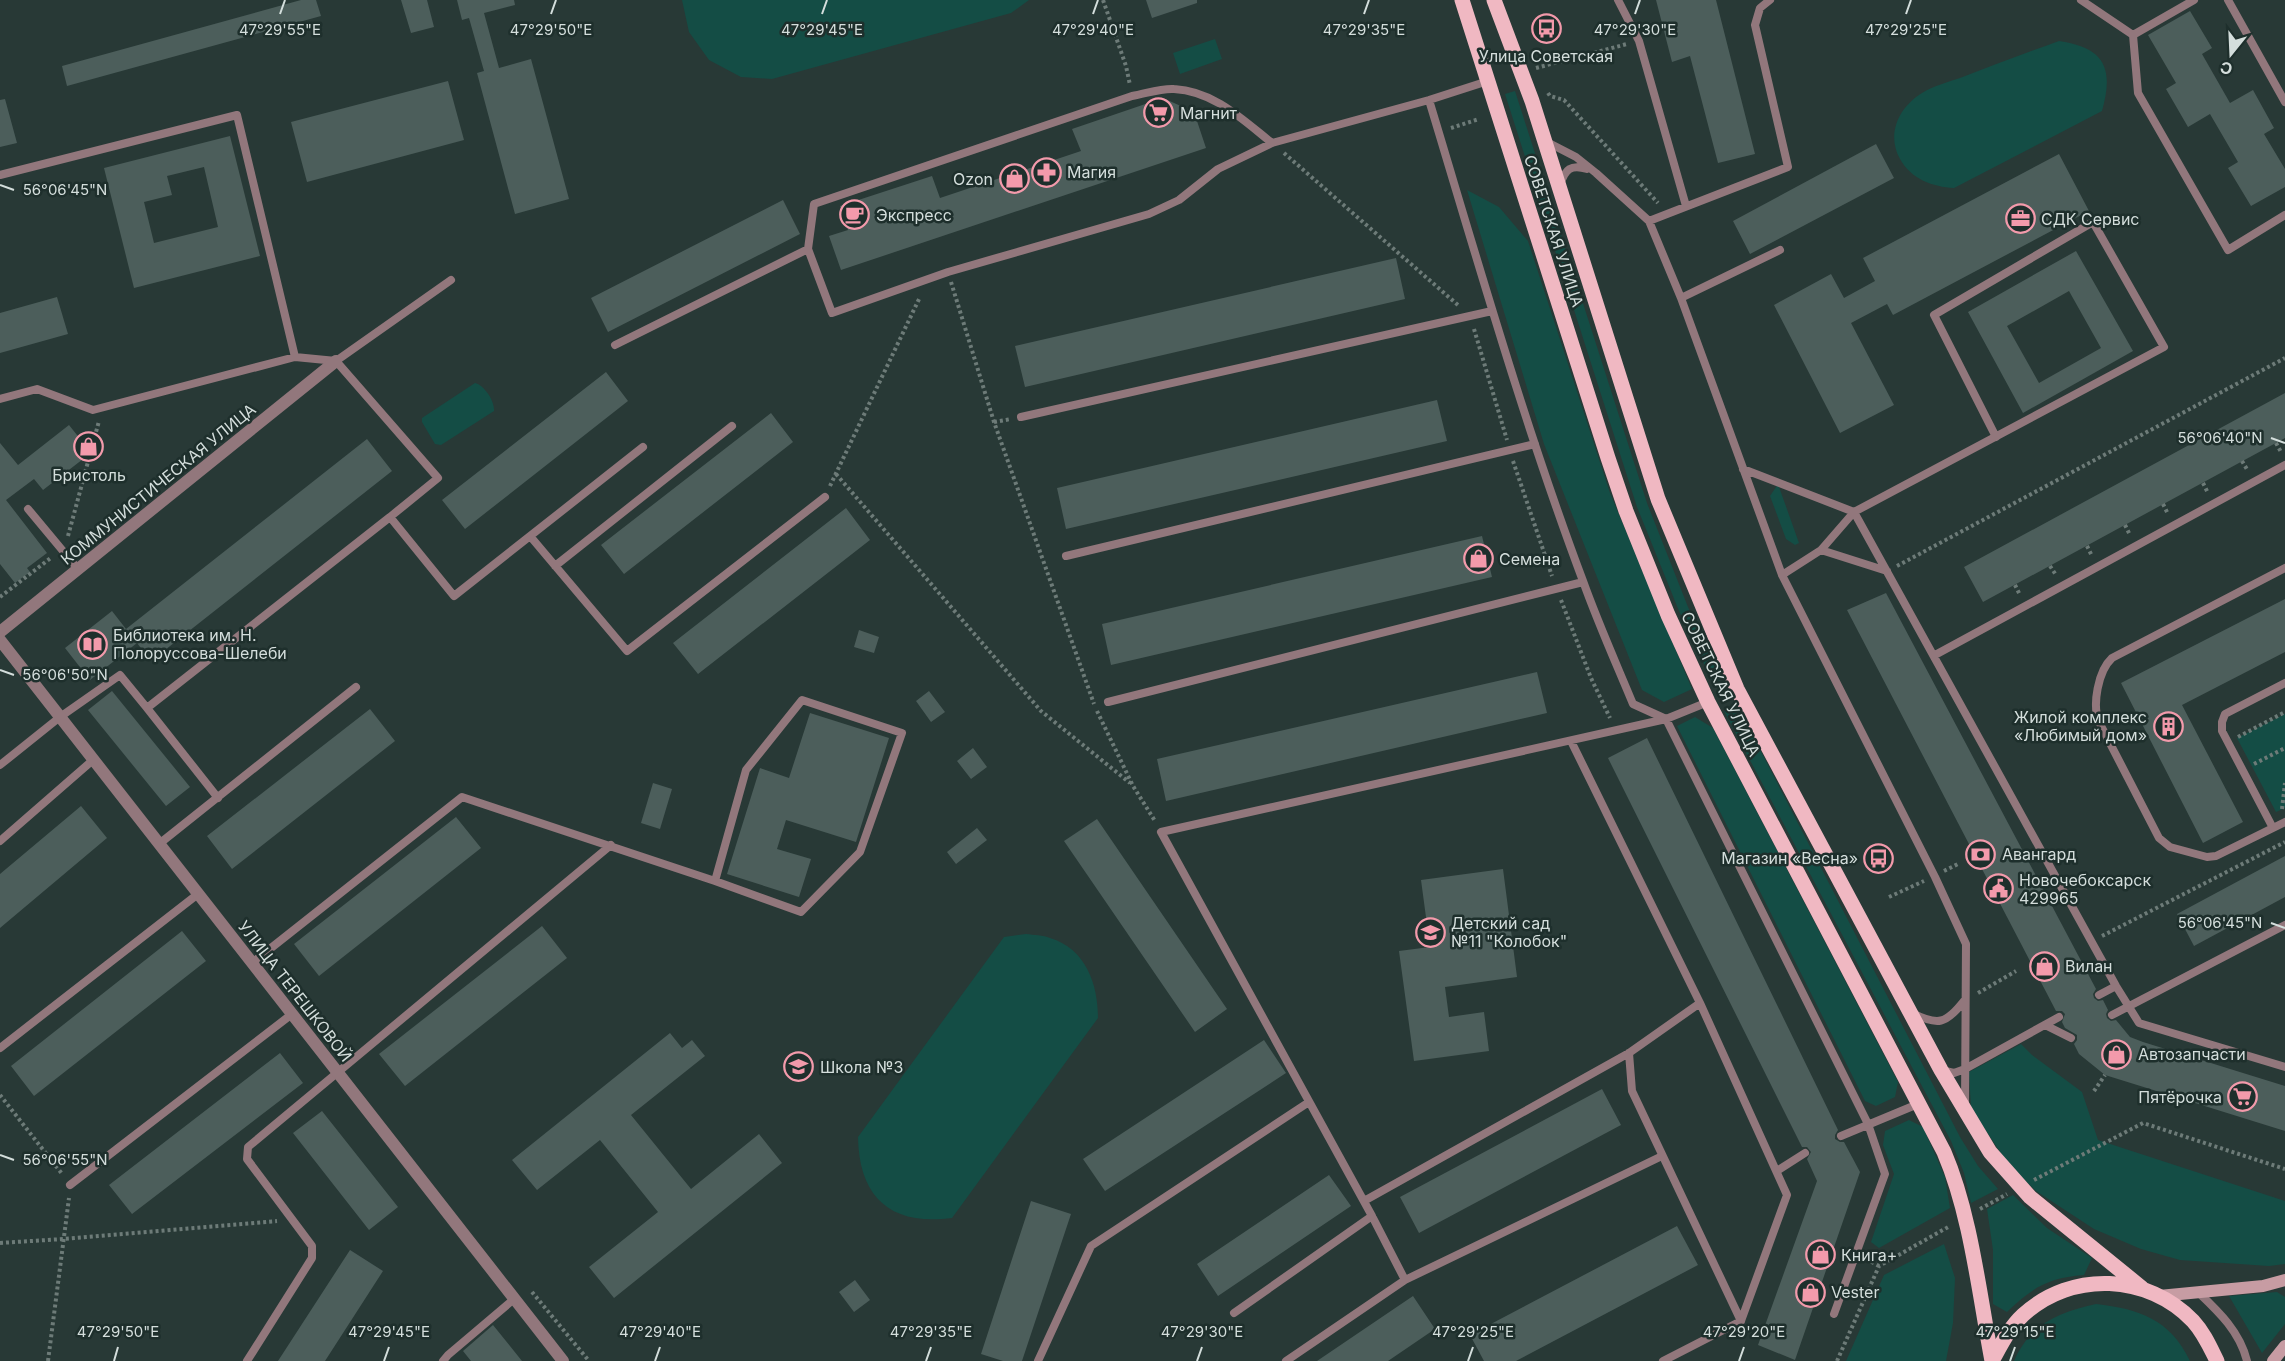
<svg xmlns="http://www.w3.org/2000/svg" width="2285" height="1361" font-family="Inter,sans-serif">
<rect width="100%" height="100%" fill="#283936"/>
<path fill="#144d45" d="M682 0H1029L1011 13 772 79 741 77 709 60 689 32Z
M1215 39 1222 59 1180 74 1173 53Z
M2059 41C2105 48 2114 68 2102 111L1954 188C1933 187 1911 179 1900 159 1886 134 1899 107 1922 93 1933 86 1948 82 1960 78 1993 65 2026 53 2059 41Z
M1515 91 1647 503 1688 607 1722 679 1713 683 1679 611 1637 507 1505 94Z
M1467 190 1499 207 1528 241 1610 493 1692 689 1664 702 1642 690 1544 444Z
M475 383C484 385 495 401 494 411L441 445 435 444 422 422V418Z
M1778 484 1799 543 1795 545 1786 539 1770 496Z
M1737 705 1960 1137 1978 1166 1998 1189 1971 1203 1964 1173 1951 1141 1724 711Z
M2285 714V808L2276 812 2237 738Z
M1695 717 1713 728 1898 1082 1895 1097 1876 1106 1865 1101 1677 726Z
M1026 934C1034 935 1043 935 1050 938 1086 949 1098 984 1098 1018L952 1218C891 1226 859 1198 858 1137L1004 937Z
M2021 1044 2032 1055 2082 1092 2098 1140 2285 1201V1264L2269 1266 2180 1260 2141 1249 2094 1229 2036 1191 2008 1164 1971 1108 1969 1072Z
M1909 1120 1923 1127 1945 1177 1950 1208 1879 1248 1871 1242 1894 1174 1883 1145 1885 1131Z
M2013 1195 2047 1228 2092 1258 2084 1275C2048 1278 2033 1287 2007 1312L1993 1304V1250L1987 1209Z
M1944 1244 1955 1278 1953 1323 1946 1361H1846L1884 1275Z
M2277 1292 2285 1297V1324L2262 1353 2229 1296Z
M2096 1304C2139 1309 2170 1319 2190 1361H2014C2030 1324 2059 1312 2096 1304Z"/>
<path fill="#4c5e5b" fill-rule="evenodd" d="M301 0H316L321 16 67 86 62 66Z
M401 0H427L434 27 411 33Z
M457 0H514L515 5 484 13 499 68 531 59 569 199 515 214 477 73 484 71 469 18 462 20Z
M1146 0H1197V3L1152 18Z
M1656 0H1716L1755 154 1718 163 1690 56 1672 62Z
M2190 11 2212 48 2202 54 2230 103 2253 90 2274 128 2264 134 2285 169V187L2251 206 2228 168 2238 162 2210 114 2188 127 2166 89 2176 83 2148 35Z
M448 81 464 140 307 182 291 122Z
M1163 98 1194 112 1206 148 841 270 829 236 848 230 840 206 932 176 940 198 1081 151 1072 129Z
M5 99 17 143 0 147V100Z
M230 136 260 256 134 288 104 168ZM204 167 218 227 154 243 144 202 172 195 167 176Z
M1876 144 1894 178 1750 254 1733 221Z
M2059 154 2089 211 1893 315 1887 304 1851 323 1894 405 1840 433 1774 305 1831 274 1844 298 1875 281 1863 258Z
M783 200 800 234 608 332 591 298Z
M2076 251 2133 351 2023 413 1968 312ZM2069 291 2101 348 2039 383 2007 326Z
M1396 258 1405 299 1025 387 1015 346Z
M57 297 68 334 0 353V313Z
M606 372 628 401 465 529 442 500Z
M2285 393V438L1983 602 1964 567Z
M1437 400 1447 441 1066 529 1057 488Z
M771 413 793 442 624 574 601 545Z
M69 425 81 440 86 436 96 449 43 490 34 479 6 500 47 553 27 568 30 572 15 583 0 564V443L18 465Z
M367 439 392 471 151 661 137 643 90 680 65 648 112 611 126 629Z
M846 508 870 540 698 674 673 643Z
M1482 536 1492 577 1111 665 1102 624Z
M1886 593 2096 989 2093 994 2094 998 2098 1001 2103 1000 2108 1010 2106 1014 2107 1018 2111 1021 2116 1020 2130 1037 2143 1042 2285 1086V1131L2105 1075 2079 1054 2074 1044 2077 1040V1035L2065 1028 2062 1022 2065 1014 2062 1011H2056L1847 610Z
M2285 599V652L2182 705 2243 822 2203 843 2121 683Z
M859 630 879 637 874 653 854 647Z
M1537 672 1547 713 1166 801 1157 759Z
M112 691 190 787 166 806 88 710Z
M929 691 945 712 931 722 916 701Z
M370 709 395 741 232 869 207 836Z
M810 713 889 738 856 842 786 820 777 849 811 859 799 897 727 874 760 768 789 778Z
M1647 738 1838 1130 1835 1135V1139L1840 1142H1844L1860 1172 1795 1360 1758 1345 1817 1181 1807 1159 1811 1152 1807 1147H1802L1608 758Z
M973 748 987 767 971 779 957 761Z
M653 783 672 789 660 829 641 823Z
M81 806 107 838 0 928V874Z
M456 817 481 848 319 976 294 944Z
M1097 819 1227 1009 1195 1032 1064 841Z
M977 828 987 840 956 864 947 852Z
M2285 856V897L2194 946 2177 914Z
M1503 869 1517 977 1445 987 1449 1017 1484 1012 1489 1051 1414 1061 1399 951 1430 947 1421 880Z
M542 926 567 958 405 1086 379 1054Z
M182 931 206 961 34 1096 11 1066Z
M670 1033 682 1048 692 1040 705 1056 631 1115 691 1189 759 1134 782 1163 614 1298 589 1267 658 1212 600 1140 537 1190 512 1160Z
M1264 1040 1286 1073 1105 1191 1083 1159Z
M280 1053 303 1083 132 1214 109 1185Z
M1602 1089 1621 1125 1419 1233 1400 1197Z
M322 1111 398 1207 369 1230 293 1133Z
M1329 1175 1351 1206 1218 1296 1197 1264Z
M1031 1201 1071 1214 1022 1361H1003L981 1354Z
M1677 1226 1698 1265 1516 1361H1484L1470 1335Z
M350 1250 383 1271 325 1361H278Z
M855 1280 870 1300 854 1312 839 1292Z
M1413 1296 1435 1329 1388 1361H1317Z
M493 1325 522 1361H471L463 1351Z"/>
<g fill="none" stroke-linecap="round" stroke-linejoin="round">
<path stroke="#6d7b78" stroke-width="4" stroke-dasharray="3 3" stroke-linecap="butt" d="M1103 0 1126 66 1130 85
M1536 68 1627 44
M1548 93 1550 96 1564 100 1658 203
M1451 128 1479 119
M1284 153 1459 306
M951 282 994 422 1094 704
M1474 329 1507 440
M994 422 1011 419
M2276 443 2281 452
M1513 461 1552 576
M2242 461 2248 471
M836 474 1041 711 1130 783
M2203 483 2208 493
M830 486 920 297
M2163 504 2168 514
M2125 525 2130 535
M68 536 99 421
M2087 546 2092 556
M1897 566 2285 358
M2050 566 2056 575
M2015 585 2020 595
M0 597 52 557
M1561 600 1591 678 1610 718
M1097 711 1133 786 1155 821
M2238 737 2285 712
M2254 764 2285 748
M2282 809 2285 783
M1944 871 1960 863
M1889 897 1924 881
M2102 936 2285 842
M1978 993 2016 971
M2094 1091 2105 1075
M0 1095 63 1175
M2034 1180 2143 1123 2285 1169
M1980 1209 2007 1194
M0 1243 63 1239 277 1221
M1866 1259 1879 1266
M532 1292 589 1361
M48 1361 69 1198
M1837 1361 1879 1266 1950 1226"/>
<path stroke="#92777c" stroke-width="8" d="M1618 0 1639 41 1686 206
M2081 0 2133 35
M2228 0 2285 102
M2133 35 2138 93 2228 250 2285 215
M2133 35 2194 0
M1429 100C1478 262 1524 424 1583 581 1598 623 1616 663 1633 704L1666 719 1868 1124 1885 1174 1834 1314
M1545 141 1576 157 1596 173 1649 221 1681 298 1782 575 1935 877 1966 944 1965 1107
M0 175 237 115 295 357
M1560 185C1565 169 1571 164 1587 169
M1649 221 1788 167 1755 25 1760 8 1770 0
M808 249 814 204 1132 96C1145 94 1161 88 1174 89 1214 91 1243 120 1272 143
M1681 298 1780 250
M615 345 808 249 832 313 948 272 1149 214 1179 200 1218 169 1272 143 1429 100 1488 81
M336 361 438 478 390 517 454 596 643 447
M0 399 37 389 93 410 295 357 336 361 451 280
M1021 417 1492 311
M1743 469 1854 512 2116 986 2139 1023 2285 1067
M28 509 78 569
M530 536 627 651 825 497
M1821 550 1887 571
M1066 556 1535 444
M555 566 732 426
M2285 568 2112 658C2098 671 2092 705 2099 722L2159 838 2170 847 2207 857 2216 856 2285 822
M1782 575 1821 550 1854 512 2164 347 2093 222 1934 315 1996 437
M1935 655 2285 465
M1108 702 1583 582
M1571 741 1700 1003 1787 1195 1741 1321 1663 1361
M0 765 60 717 120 675 147 708
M218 798 147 708 390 517
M2273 828 2222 731V722L2225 714 2285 683
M0 841 93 760
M159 844 356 687
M252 963 462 797 715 881 746 770 802 700 902 733 860 852 801 912 715 881
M2099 995 2116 986
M1912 1013C1938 1026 1946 1024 1964 1001
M2112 1015 2285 925
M2045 1025 2071 1038
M0 1048 198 894
M1629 1053 1632 1091 1741 1321
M1941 1070 1954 1073 1965 1069 2059 1017
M1841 1136 1918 1104
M1777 1171 1805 1153
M70 1185 292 1014
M1364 1201 1629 1053 1700 1003
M1405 1280 1662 1156
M2199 1293C2219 1312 2240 1332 2247 1361
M1234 1313 1372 1216
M247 1361 312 1258V1246L247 1159 248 1147 611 845
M443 1361 448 1355 514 1299
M1038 1361 1091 1246 1309 1102
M1286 1361 1405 1280 1372 1216 1161 832 1666 719 1708 702"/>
<path stroke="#92777c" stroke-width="12" d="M0 632 336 361"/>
<path stroke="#92777c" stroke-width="12" d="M0 640 563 1361"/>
<path stroke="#c79ca3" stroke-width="12" d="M2159 1296 2263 1286 2285 1280
M2273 1361 2285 1346"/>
<path stroke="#f0b8c2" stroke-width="15" d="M1462 0 1608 458 1626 511 1668 615 1708 702 1944 1152C1971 1215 1979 1293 1992 1361
M1494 0 1532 101 1658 499 1737 689 1941 1070 1990 1152 2030 1197 2142 1288
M1992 1361C2001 1345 2009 1328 2023 1315 2072 1270 2148 1274 2193 1321 2204 1333 2210 1347 2217 1361"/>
</g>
<path fill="none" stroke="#d4dedc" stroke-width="2" d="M280 14 285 0M551 14 556 0M822 14 827 0M1093 14 1098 0M1364 14 1369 0M1635 14 1640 0M1906 14 1911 0M0 185 14 190M2271 438 2285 443M0 670 14 675M2271 923 2285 928M0 1155 14 1160M114 1361 118 1347M384 1361 389 1347M655 1361 660 1347M926 1361 931 1347M1197 1361 1202 1347M1468 1361 1473 1347M1739 1361 1744 1347M2010 1361 2015 1347"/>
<defs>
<symbol id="bus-ring" viewBox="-11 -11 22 22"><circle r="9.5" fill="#1e2f2c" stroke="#f39aab" stroke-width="1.5"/><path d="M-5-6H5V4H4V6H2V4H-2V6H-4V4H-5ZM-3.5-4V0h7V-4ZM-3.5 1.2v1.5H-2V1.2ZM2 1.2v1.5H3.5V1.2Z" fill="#f39aab"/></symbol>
<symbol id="supermarket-ring" viewBox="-11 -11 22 22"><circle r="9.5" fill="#1e2f2c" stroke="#f39aab" stroke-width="1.5"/><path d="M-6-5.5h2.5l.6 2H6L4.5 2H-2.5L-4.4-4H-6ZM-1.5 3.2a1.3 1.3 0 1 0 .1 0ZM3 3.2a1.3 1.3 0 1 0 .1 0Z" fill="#f39aab"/></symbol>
<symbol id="pharmacy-ring" viewBox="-11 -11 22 22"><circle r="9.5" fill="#1e2f2c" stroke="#f39aab" stroke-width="1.5"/><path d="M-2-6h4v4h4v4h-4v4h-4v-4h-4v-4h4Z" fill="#f39aab"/></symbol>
<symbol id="shop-ring" viewBox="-11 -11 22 22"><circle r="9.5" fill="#1e2f2c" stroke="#f39aab" stroke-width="1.5"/><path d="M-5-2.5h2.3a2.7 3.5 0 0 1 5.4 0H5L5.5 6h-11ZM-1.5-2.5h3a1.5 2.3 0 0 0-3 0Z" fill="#f39aab"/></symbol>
<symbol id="cafe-ring" viewBox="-11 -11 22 22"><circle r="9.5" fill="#1e2f2c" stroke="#f39aab" stroke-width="1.5"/><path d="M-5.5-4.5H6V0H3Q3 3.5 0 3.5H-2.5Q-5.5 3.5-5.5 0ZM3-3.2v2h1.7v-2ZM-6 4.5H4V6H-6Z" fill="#f39aab"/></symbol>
<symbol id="office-ring" viewBox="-11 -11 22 22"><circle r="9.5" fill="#1e2f2c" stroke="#f39aab" stroke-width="1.5"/><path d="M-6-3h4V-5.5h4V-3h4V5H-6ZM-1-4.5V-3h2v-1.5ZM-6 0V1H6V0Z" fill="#f39aab"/></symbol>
<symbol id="library-ring" viewBox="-11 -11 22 22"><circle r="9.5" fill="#1e2f2c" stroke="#f39aab" stroke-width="1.5"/><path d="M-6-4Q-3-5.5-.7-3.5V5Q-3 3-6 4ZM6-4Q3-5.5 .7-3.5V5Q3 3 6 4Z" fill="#f39aab"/></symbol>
<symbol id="building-ring" viewBox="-11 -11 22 22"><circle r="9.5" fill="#1e2f2c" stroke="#f39aab" stroke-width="1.5"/><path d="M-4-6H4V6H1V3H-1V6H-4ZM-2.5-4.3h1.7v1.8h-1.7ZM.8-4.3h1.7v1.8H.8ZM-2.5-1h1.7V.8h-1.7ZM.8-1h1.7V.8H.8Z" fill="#f39aab"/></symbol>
<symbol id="bank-ring" viewBox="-11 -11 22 22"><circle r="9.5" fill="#1e2f2c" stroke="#f39aab" stroke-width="1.5"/><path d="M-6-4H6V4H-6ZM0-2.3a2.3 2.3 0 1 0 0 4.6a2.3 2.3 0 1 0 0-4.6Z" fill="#f39aab"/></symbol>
<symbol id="civic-ring" viewBox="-11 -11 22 22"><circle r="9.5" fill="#1e2f2c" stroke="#f39aab" stroke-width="1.5"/><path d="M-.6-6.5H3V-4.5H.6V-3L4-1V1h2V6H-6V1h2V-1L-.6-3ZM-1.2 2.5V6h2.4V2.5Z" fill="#f39aab"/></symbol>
<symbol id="school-ring" viewBox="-11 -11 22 22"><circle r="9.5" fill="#1e2f2c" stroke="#f39aab" stroke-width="1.5"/><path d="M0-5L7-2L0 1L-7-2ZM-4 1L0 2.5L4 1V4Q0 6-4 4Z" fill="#f39aab"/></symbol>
</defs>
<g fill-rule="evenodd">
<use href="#bus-ring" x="1530" y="12" width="33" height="33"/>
<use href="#supermarket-ring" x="1142" y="96" width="33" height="33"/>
<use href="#pharmacy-ring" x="1030" y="156" width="33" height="33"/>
<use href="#shop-ring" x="998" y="162" width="33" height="33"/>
<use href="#cafe-ring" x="838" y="198" width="33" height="33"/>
<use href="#office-ring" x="2004" y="202" width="33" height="33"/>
<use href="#shop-ring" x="72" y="430" width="33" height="33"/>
<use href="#shop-ring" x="1462" y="542" width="33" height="33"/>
<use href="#library-ring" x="76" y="628" width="33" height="33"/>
<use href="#building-ring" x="2152" y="710" width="33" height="33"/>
<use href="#bank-ring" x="1964" y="838" width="33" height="33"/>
<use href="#bus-ring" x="1862" y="842" width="33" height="33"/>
<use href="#civic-ring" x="1982" y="872" width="33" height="33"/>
<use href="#school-ring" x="1414" y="916" width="33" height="33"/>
<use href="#shop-ring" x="2028" y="950" width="33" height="33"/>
<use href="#shop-ring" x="2100" y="1038" width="33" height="33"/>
<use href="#school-ring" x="782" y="1050" width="33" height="33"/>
<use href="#supermarket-ring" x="2226" y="1080" width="33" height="33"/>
<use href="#shop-ring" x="1804" y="1238" width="33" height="33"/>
<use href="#shop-ring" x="1794" y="1276" width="33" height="33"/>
</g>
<g text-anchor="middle" stroke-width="5" stroke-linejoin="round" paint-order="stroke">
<g font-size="16" fill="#d4dedc" stroke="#1e2f2c" text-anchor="start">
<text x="1546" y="62" text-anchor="middle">Улица Советская</text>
<text x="1180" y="119">Магнит</text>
<text x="1067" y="178">Магия</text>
<text x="993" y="185" text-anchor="end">Ozon</text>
<text x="876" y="221">Экспресс</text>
<text x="2041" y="225">СДК Сервис</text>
<text x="89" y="481" text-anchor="middle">Бристоль</text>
<text x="1499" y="565">Семена</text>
<text x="113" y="641">Библиотека им. Н.<tspan x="113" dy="18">Полоруссова-Шелеби</tspan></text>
<text x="2147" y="723" text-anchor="end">Жилой комплекс<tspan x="2147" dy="18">«Любимый дом»</tspan></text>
<text x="2002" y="860">Авангард</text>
<text x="1858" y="864" text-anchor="end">Магазин «Весна»</text>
<text x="2019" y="886">Новочебоксарск<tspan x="2019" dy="18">429965</tspan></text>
<text x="1451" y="929">Детский сад<tspan x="1451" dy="18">№11 "Колобок"</tspan></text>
<text x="2065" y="972">Вилан</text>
<text x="2138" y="1060">Автозапчасти</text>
<text x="820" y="1073">Школа №3</text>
<text x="2222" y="1103" text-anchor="end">Пятёрочка</text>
<text x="1841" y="1261">Книга+</text>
<text x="1831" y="1298">Vester</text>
</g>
<g font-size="16" fill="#d4dedc" stroke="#1e2f2c">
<text transform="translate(1554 231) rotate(72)" y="6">СОВЕТСКАЯ УЛИЦА</text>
<text transform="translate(158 484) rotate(-39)" y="6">КОММУНИСТИЧЕСКАЯ УЛИЦА</text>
<text transform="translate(1721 684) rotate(64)" y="6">СОВЕТСКАЯ УЛИЦА</text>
<text transform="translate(295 991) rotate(52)" y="6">УЛИЦА ТЕРЕШКОВОЙ</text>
</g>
</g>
<g font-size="15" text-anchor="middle" fill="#d4dedc" stroke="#1e2f2c" stroke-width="5" stroke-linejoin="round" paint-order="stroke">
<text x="280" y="35">47°29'55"E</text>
<text x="551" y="35">47°29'50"E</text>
<text x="822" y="35">47°29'45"E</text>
<text x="1093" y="35">47°29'40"E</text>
<text x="1364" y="35">47°29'35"E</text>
<text x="1635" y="35">47°29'30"E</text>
<text x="1906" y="35">47°29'25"E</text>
<text x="65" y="195">56°06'45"N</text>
<text x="2220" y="443">56°06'40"N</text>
<text x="65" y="680">56°06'50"N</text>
<text x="2220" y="928">56°06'45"N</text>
<text x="65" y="1165">56°06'55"N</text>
<text x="118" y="1337">47°29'50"E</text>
<text x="389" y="1337">47°29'45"E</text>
<text x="660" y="1337">47°29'40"E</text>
<text x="931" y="1337">47°29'35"E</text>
<text x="1202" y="1337">47°29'30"E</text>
<text x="1473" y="1337">47°29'25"E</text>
<text x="1744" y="1337">47°29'20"E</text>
<text x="2015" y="1337">47°29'15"E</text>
</g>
<g transform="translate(2231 54) rotate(198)" stroke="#1e2f2c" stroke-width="4.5" paint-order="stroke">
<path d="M0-4.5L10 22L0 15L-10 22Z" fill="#d4dedc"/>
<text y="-9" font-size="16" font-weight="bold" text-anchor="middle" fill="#d4dedc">С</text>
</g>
</svg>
